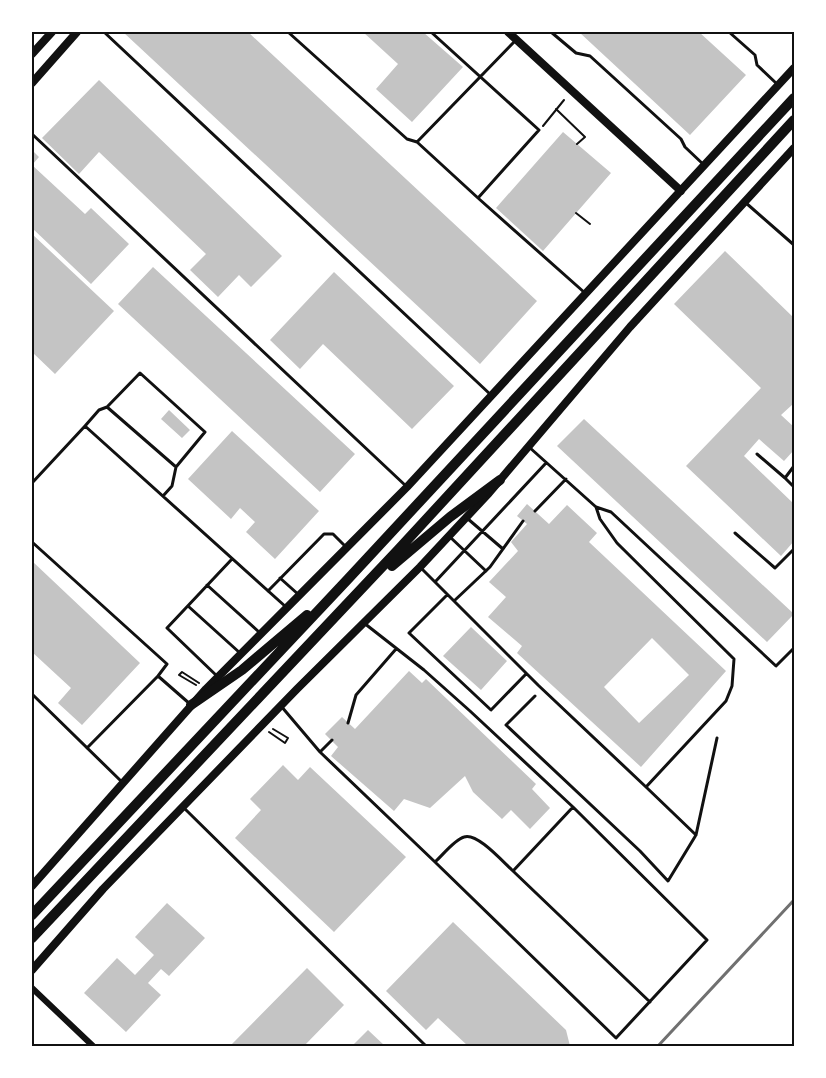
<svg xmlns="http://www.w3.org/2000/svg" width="826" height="1078" font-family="Ubuntu,sans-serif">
<rect width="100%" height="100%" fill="#fff"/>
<path fill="#c4c4c4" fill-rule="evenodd" d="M123 32H248L537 301 480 364Z
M363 32H423L463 67 412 122 376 89 398 64Z
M579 32H699L746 75 690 135Z
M99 80 282 256 251 287 239 275 218 297 190 270 206 254 99 152 79 174 42 138Z
M563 132 611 173 543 251 496 208Z
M32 150 39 157 32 165 85 214 91 208 129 244 91 284 32 228Z
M32 234 114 311 55 374 32 352Z
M725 251 794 318V398L793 404 781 415 794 427V450L784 461 759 439 744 456 794 504V541L781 556 686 466 761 388 674 304Z
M153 267 355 454 320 492 118 304Z
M334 272 454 386 412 429 323 344 300 369 270 340Z
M169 410 190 430 182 438 161 419Z
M584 419 794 614 767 642 557 446Z
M232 431 319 511 275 559 246 532 255 522 240 508 231 519 188 479Z
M527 504 549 524 567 505 597 533 589 542 726 671 641 767 517 653 522 646 488 617 506 597 489 582 518 551 511 542 527 524 517 516ZM652 638 689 675 639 723 604 687Z
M32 561 140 663 82 725 58 703 71 688 32 652Z
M471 627 507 661 481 690 443 656Z
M409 671 422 683 426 679 536 784 532 789 550 808 530 829 511 810 502 819 473 792 465 776 430 808 404 799 394 811 331 756 338 747 325 734 342 717 355 729Z
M283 765 298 780 310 767 406 857 334 932 235 838 261 810 250 799Z
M167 903 205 938 169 976 161 969 148 983 161 995 126 1032 84 993 117 958 135 975 154 955 135 937Z
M453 922 566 1030 570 1046H468L438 1018 426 1030 386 991Z
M307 968 344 1005 304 1046H230Z
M368 1030 385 1046H352Z"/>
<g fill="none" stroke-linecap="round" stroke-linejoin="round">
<path stroke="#111" stroke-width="2" d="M794 50V52
M556 109 585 137 577 144
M543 126 564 100
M576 213 590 224
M196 685 179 675 182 672 199 683
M269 732 285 743 288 738 273 729"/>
<path stroke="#111" stroke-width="3" d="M104 32 491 395
M288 32 407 139 417 142
M431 32 539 130 478 198 585 293
M551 32 576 53 590 56 681 139 685 147 704 165
M729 32 755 55 757 65 777 84
M32 134 406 486
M478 198 417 142 515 41
M746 203 794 245
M85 426 99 410 107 407
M529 447 596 507 611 512 776 666 794 648
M757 454 785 478
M794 466 785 478 794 487
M32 483 85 426 286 607
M163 496 172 486 176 467 205 432 140 373 107 407 176 467
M535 511 566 479
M468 519 503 549
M735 533 775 568 794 549
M450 537 486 571
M32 542 167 664 158 676 190 704
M421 568 454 601 490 567 523 521
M280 578 299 595
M435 582 546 463
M207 585 259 632
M268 591 324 534H333L345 546
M447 595 409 633 491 710 526 674
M454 601 538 685 646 787 726 701 732 686 734 659 617 543 600 519 596 507
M188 606 240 653
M364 623 424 670 470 711 573 807 707 940 616 1038 435 862
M218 677 167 628 232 559
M32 694 123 783
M535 696 506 725 640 851 668 881 696 835 646 787
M281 706 320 752 435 862C443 855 454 840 464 837 477 832 503 862 513 871L573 807
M348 723 356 695 396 649
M87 748 158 676
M320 752 332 740
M184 808 426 1046
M696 835 717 738
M513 871 650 1002"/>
<path stroke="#111" stroke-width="6" d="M32 988 93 1046"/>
<path stroke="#111" stroke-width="8" d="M32 54 52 32
M32 83 77 32"/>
<path stroke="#111" stroke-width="8" d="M508 32 681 191
M32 886 206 689 407 487 794 68
M32 970 103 889 297 689 420 567 489 493 630 327 794 148"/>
<path stroke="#111" stroke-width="10" d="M392 566 450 517 500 480
M191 705 242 670 307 615
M32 915 348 579 794 98
M32 938 398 550 794 120"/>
<path stroke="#707070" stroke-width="3" d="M658 1046 794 900"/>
</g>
<rect width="826" height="1078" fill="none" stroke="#ffffff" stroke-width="66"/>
<rect x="33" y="33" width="760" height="1012" fill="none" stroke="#111" stroke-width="2"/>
</svg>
